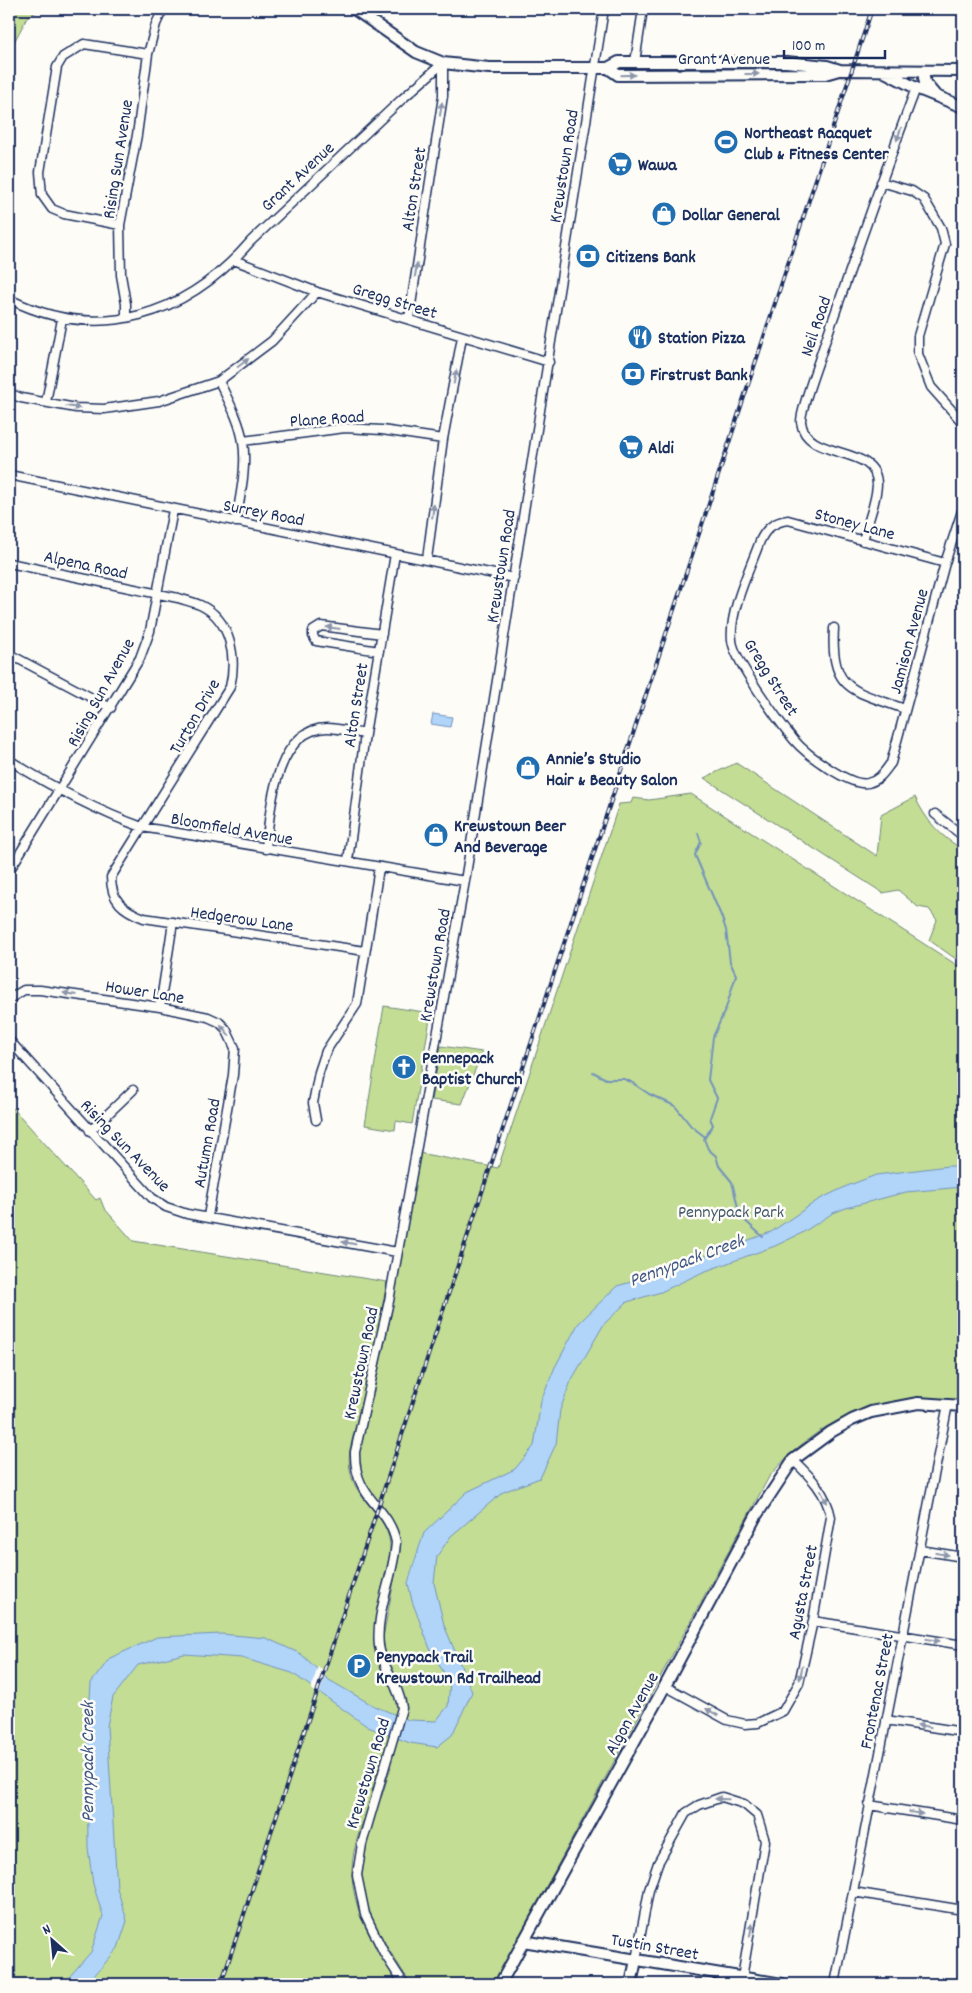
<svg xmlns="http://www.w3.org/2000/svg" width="972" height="1993" font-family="Dekko,sans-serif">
<rect width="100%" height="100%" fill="#fdfcf7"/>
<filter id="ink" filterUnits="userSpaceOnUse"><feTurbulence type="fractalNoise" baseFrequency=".02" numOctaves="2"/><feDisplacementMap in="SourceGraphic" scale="10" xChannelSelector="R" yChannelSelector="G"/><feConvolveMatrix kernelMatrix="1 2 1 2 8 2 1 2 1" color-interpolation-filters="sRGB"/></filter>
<g filter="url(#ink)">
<path fill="#c3dd94" stroke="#6f8679" d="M9 9H43L28 16 13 44 9 57Z
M736 763 877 856 881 815 915 797C925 819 941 838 963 849V947L956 959 929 940 937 920 929 909 918 907 898 890 883 893 704 778Z
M691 794 963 969V1405C949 1403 935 1399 921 1398 914 1397 906 1399 899 1401 847 1408 802 1437 769 1477L493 1984H411C386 1945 354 1903 363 1853 367 1835 377 1817 379 1798H381L391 1767 380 1764 371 1795 372 1796C367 1812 360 1827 356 1843 341 1896 371 1942 400 1984H9V1104L96 1200 100 1198 104 1208 133 1241 387 1282 376 1341 350 1449C342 1502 393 1509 390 1552 381 1601 361 1642 391 1688L399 1686 385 1653 383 1637 400 1550 399 1535 390 1517 362 1480 358 1459 391 1315 419 1153 498 1168 619 804 631 803 633 798 649 800Z
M384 1006 431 1013 412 1124 396 1121 395 1130 365 1125Z
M441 1046 482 1052 462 1104 431 1100Z"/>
<path fill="#b0d5f9" stroke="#7493bb" d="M433 714 452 717 450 727 431 724Z
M948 1166H963V1187L906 1192 846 1208 833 1213 802 1233 775 1246 703 1272 661 1292 627 1302 604 1324 571 1381 560 1410 556 1444 540 1478 503 1492 451 1536 437 1556 434 1583 444 1625 472 1692 452 1735 437 1747 410 1743 368 1727 292 1673 242 1658 184 1654 138 1665 113 1697 107 1726 117 1888 127 1921 118 1948 87 1984H63L91 1952 103 1916 93 1884 88 1848 87 1745 91 1683 110 1658 157 1637 221 1634 266 1638 301 1654 329 1680 374 1706 409 1720 436 1721 448 1706 450 1682 432 1654 412 1601 408 1583 415 1560 424 1533 467 1492 515 1469 534 1446 541 1401 555 1367 578 1324 617 1286 642 1279 771 1232 818 1200 847 1186 876 1175Z"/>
<path fill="#fdfcf7" d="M318 1666 326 1674 319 1695 311 1689Z"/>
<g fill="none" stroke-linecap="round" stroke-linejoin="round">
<path stroke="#7493bb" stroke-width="2" d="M698 833 701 842 695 855 722 918 726 930 730 962 736 975 726 1008 713 1037 708 1080 717 1098 710 1118 713 1125 704 1139 708 1149 716 1156 719 1166 732 1182 740 1216 763 1237
M593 1072 606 1079H624L631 1082 649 1094 675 1106 691 1126 704 1136"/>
<defs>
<path id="street" d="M635 62 643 9
M881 182 912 191 924 199 941 228 945 244 918 336V354L931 387 963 423
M120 225 64 214 52 209 42 195 40 172 57 67 63 57 84 44 148 54
M234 260 317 292 549 362
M9 299C100 344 186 316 251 241L401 100 443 63
M126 317V304L121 275 120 225 137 135 148 54 156 24 163 9
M409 318 443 96V63
M219 381C228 400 240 421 243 442 247 468 240 496 236 522
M9 393 21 398 76 408 104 409 159 401 219 381 272 341 317 292
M46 402 62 319
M243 441 345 428 382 430 443 439
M9 475 514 578
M863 541C867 523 876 504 877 485 878 443 806 462 801 422 800 410 820 359 824 345 854 259 884 173 916 88
M427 559 443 439 462 337
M9 563 178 598C185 600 193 602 200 605 231 619 237 658 230 687L111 877C111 901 123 910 144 918L365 951
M945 563 788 520C774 522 766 528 760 541 750 569 729 611 732 640 733 659 780 723 794 740 806 754 850 787 868 783 880 780 884 772 891 763L945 563 963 508
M834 628C830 692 853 690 905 709
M379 651 316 641 313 636V631L321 626 382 634
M9 654 111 708
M9 760C52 787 94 810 142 827L465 881
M935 814 963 836
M266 849C270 813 274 729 327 728 339 728 353 732 365 734
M348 861 365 734 395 554
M9 871 140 658 150 631 173 510
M9 999 24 990H40L160 1007 208 1017 219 1022 226 1029 235 1048 233 1075 208 1216
M160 1007 173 922
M9 1040 152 1198 166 1207 187 1214 397 1252
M316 1120 313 1103 319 1072 326 1051 357 1004 379 868
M90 1131 133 1090
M920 1550 963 1557
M813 1621 963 1645
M665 1686 727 1720 745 1724 758 1723 783 1711 799 1683 813 1621 831 1517C826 1492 811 1477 793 1460
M886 1720 963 1732
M869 1805 963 1820
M853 1892 963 1910
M636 1960 649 1890 658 1863 686 1813 699 1805 722 1797 744 1804 757 1815 765 1841 742 1978
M404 1984 384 1953 365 1914 357 1875 362 1844 402 1708C400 1686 382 1668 379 1646 375 1612 394 1577 396 1542 388 1504 354 1500 355 1452L389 1301 465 881 604 9
M835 1984 948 1404"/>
<path id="secondary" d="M354 9 416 52 443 63 489 68H608L619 62H786L827 66 840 70 963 71
M608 68 618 75 825 74 839 70
M885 72 916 88 963 107
M923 72 925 83 935 95
M523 1941 782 1984
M500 1984 665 1686 756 1516 793 1460 831 1432 852 1420 871 1412 918 1403 963 1406
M631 1984 636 1960"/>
</defs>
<use href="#street" stroke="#1b2f5e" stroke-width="11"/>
<use href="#secondary" stroke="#1b2f5e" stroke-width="14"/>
<use href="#street" stroke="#fdfcf7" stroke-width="8"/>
<use href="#secondary" stroke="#fdfcf7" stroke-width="10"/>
<defs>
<path id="rail" d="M221 1984 872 9"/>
</defs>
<use href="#rail" stroke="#1b2f5e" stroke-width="4"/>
<use href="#rail" stroke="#fdfcf7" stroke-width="2" stroke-dasharray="5.5" stroke-linecap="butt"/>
</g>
<defs><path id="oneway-solid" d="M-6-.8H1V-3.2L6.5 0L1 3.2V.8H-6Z" transform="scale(1.25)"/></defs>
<g fill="#8c96aa">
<use href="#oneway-solid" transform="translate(752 74)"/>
<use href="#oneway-solid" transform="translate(628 75) rotate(-1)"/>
<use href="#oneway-solid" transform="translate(441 109) rotate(-81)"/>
<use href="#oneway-solid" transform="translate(899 134) rotate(110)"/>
<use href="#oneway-solid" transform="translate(416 270) rotate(-81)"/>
<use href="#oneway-solid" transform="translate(243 363) rotate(-37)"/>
<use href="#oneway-solid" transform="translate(455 377) rotate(-79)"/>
<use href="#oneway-solid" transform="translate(73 407) rotate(8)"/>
<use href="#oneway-solid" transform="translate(433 511) rotate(-83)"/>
<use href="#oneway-solid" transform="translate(333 628) rotate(-173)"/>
<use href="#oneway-solid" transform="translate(70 994) rotate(-172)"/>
<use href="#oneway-solid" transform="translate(225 1030) rotate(-129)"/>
<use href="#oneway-solid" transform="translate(349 1243) rotate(-169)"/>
<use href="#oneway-solid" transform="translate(824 1497) rotate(62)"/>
<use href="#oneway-solid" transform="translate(942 1554) rotate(9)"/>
<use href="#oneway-solid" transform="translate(933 1640) rotate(9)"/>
<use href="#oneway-solid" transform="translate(801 1673) rotate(102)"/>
<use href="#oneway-solid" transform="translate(712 1712) rotate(-151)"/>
<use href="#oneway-solid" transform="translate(924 1726) rotate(-171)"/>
<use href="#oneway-solid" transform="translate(722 1799) rotate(-178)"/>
<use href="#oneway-solid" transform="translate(916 1813) rotate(9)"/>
<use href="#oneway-solid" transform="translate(751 1930) rotate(-80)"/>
</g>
</g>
<defs>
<symbol id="stadium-disc" viewBox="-11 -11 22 22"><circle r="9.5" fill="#1f6fb2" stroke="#fdfcf7"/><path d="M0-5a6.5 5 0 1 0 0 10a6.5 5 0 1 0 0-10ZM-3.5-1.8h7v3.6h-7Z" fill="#fff"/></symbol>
<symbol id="supermarket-disc" viewBox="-11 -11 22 22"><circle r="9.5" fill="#1f6fb2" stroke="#fdfcf7"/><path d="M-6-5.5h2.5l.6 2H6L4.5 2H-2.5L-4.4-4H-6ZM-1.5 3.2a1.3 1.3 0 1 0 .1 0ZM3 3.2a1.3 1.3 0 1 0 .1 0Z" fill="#fff"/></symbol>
<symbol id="shop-disc" viewBox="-11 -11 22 22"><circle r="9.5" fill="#1f6fb2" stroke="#fdfcf7"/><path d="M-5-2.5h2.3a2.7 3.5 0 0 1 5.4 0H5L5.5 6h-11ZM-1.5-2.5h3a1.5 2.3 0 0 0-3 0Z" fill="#fff"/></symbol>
<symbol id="bank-disc" viewBox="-11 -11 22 22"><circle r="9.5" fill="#1f6fb2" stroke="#fdfcf7"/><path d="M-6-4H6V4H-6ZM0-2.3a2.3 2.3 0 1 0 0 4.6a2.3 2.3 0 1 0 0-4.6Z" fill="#fff"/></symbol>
<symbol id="restaurant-disc" viewBox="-11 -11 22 22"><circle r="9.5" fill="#1f6fb2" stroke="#fdfcf7"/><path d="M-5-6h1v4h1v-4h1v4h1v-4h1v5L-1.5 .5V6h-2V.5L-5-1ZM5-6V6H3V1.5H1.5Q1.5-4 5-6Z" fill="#fff"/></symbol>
<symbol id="church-disc" viewBox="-11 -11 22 22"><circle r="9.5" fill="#1f6fb2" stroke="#fdfcf7"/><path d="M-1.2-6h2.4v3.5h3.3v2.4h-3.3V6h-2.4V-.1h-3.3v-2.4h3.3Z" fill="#fff"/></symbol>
<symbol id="parking-disc" viewBox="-11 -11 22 22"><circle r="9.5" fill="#1f6fb2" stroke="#fdfcf7"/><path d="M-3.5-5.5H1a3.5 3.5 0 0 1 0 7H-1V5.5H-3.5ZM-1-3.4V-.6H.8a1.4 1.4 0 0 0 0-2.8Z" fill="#fff"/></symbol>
</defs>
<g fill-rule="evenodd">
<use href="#stadium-disc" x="712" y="128" width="28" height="28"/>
<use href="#supermarket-disc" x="606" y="150" width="28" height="28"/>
<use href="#shop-disc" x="650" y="200" width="28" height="28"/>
<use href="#bank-disc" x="574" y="242" width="28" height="28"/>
<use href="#restaurant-disc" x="626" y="323" width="28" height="28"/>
<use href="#bank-disc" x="619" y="360" width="28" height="28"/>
<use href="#supermarket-disc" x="617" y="433" width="28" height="28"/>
<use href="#shop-disc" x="514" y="754" width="28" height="28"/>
<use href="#shop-disc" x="422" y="821" width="28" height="28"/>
<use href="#church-disc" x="390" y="1053" width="28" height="28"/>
<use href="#parking-disc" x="345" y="1652" width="28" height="28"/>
</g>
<g text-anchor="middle" stroke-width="5" stroke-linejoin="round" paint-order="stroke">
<g font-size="18" fill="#1b2f5e" stroke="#fdfcf7">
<text x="724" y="64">Grant Avenue</text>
<text transform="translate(117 159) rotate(-81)" y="6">Rising Sun Avenue</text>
<text transform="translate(563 166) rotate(-81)" y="6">Krewstown Road</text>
<text transform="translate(297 176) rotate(-43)" y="6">Grant Avenue</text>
<text transform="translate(413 189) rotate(-81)" y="6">Alton Street</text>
<text transform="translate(395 300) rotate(17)" y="6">Gregg Street</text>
<text transform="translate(815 326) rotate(-71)" y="6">Neil Road</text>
<text transform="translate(327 418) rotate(-4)" y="6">Plane Road</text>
<text transform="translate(264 512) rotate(11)" y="6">Surrey Road</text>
<text transform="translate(855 523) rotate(15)" y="6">Stoney Lane</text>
<text transform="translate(86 564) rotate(12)" y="6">Alpena Road</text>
<text transform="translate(500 566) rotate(-81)" y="6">Krewstown Road</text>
<text transform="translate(908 641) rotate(-75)" y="6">Jamison Avenue</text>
<text transform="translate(772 677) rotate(58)" y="6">Gregg Street</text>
<text transform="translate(100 692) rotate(-61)" y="6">Rising Sun Avenue</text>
<text transform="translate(355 705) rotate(-81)" y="6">Alton Street</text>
<text transform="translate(194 716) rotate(-60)" y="6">Turton Drive</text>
<text transform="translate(232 828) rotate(10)" y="6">Bloomfield Avenue</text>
<text transform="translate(242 918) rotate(8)" y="6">Hedgerow Lane</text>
<text transform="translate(434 965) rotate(-80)" y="6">Krewstown Road</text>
<text transform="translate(145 991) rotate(9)" y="6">Hower Lane</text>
<text transform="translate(206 1143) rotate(-80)" y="6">Autumn Road</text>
<text transform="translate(126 1145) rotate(46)" y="6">Rising Sun Avenue</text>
<text transform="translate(360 1363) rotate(-78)" y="6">Krewstown Road</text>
<text transform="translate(802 1592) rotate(-79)" y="6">Agusta Street</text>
<text transform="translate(876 1691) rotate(-79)" y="6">Frontenac Street</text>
<text transform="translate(631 1713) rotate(-61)" y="6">Algon Avenue</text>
<text transform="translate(367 1773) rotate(-73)" y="6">Krewstown Road</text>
<text transform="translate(655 1946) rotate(10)" y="6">Tustin Street</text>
</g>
<g font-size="18" font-weight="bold" fill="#1b2f5e" stroke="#fdfcf7" text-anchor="start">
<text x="744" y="138">Northeast Racquet<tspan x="744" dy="21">Club &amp; Fitness Center</tspan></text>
<text x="638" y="170">Wawa</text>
<text x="682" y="220">Dollar General</text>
<text x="606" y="262">Citizens Bank</text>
<text x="658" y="343">Station Pizza</text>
<text x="650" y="380">Firstrust Bank</text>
<text x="648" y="453">Aldi</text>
<text x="546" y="764">Annie’s Studio<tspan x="546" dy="21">Hair &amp; Beauty Salon</tspan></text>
<text x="454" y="831">Krewstown Beer<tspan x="454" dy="21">And Beverage</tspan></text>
<text x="422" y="1063">Pennepack<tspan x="422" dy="21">Baptist Church</tspan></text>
<text x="376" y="1662">Penypack Trail<tspan x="376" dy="21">Krewstown Rd Trailhead</tspan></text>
</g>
<g font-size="18" fill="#455a6c" stroke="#fdfcf7">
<text x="731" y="1217">Pennypack Park</text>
</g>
<g font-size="19" font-style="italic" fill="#405885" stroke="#fdfcf7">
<text transform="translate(686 1259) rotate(-20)" y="7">Pennypack Creek</text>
<text transform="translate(86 1762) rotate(-90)" y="7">Pennypack Creek</text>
</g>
</g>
<rect width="972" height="1993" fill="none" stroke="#fdfcf7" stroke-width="30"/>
<rect x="15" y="15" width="942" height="1963" fill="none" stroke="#1b2f5e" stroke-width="2" filter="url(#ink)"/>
<g transform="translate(52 1940) rotate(333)" stroke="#fdfcf7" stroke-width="4" paint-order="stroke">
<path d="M0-4L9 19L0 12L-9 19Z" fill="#1b2f5e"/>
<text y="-8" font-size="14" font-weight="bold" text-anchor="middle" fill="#1b2f5e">N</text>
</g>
<path d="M784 50v8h101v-8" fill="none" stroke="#1b2f5e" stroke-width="2.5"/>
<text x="792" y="50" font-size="15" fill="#1b2f5e" stroke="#fdfcf7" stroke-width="4" paint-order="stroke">100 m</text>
</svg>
